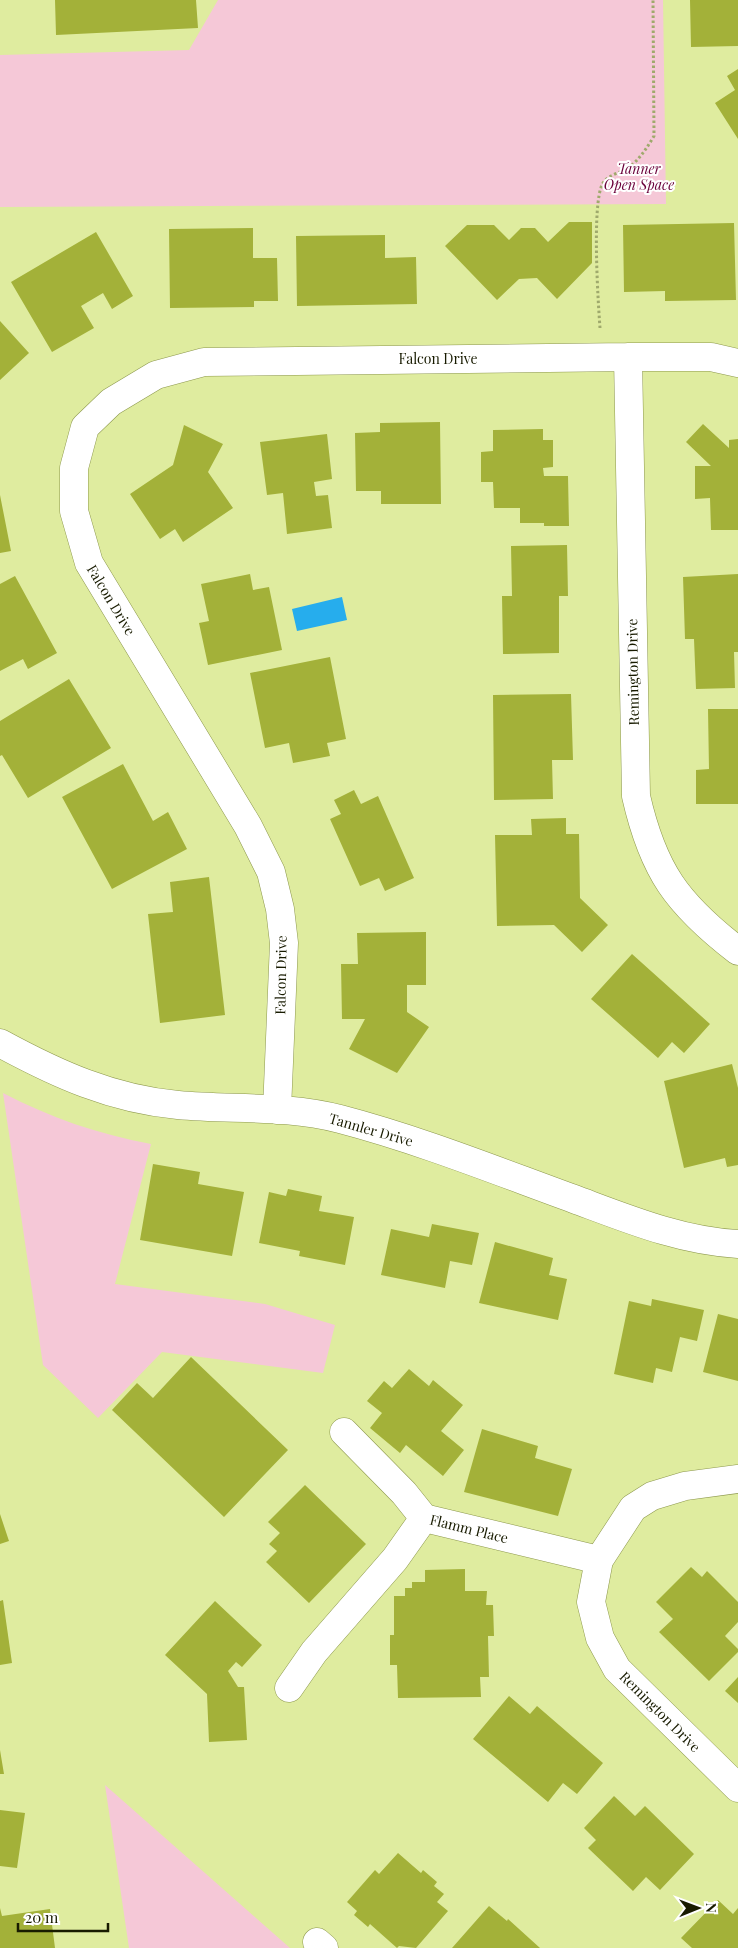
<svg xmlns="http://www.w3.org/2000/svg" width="738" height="1948" font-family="'Playfair Display',serif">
<rect width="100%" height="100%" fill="#dfec9f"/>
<path fill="#f5c8d7" d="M218 0H663L666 204 0 207V55L189 50Z
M3 1093C51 1118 98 1134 151 1144L115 1284 265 1304 335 1325 323 1373 162 1352 98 1418 43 1365Z
M105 1785 290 1948H129Z"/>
<path fill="#26aded" d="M342 597 347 620 297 631 292 609Z"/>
<path fill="#a3b139" d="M55 0H196L198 28 56 35Z
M690 0H738V46L691 47Z
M738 69V139L715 103 735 90 727 76Z
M569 222H592V263L557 299 537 278 519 279 497 300 445 246 467 225H494L509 240 521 228H535L548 242Z
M734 223 736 300 665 301V291L624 292 623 225Z
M253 228V258H277L278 301H254V307L170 308 169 229Z
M96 232 133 296 112 309 103 293 81 306 94 328 52 352 11 282Z
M385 235V258L416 257 417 304 297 306 296 236Z
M0 321 29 353 0 380Z
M440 422 441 504H381V491H356L355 433 380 432V423Z
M703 424 729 448V440L738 439V530H711L710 498 695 499V466H711L686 442Z
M184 425 223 444 208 472 233 508 183 542 175 529 160 539 130 494 173 465Z
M543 429V440H553V467L543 468 544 476H568L569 526H544V523H520V508H494L493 482H481V452L493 451V430Z
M327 434 332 479 314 482 316 496 328 495 332 528 287 534 283 493 267 495 260 442Z
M0 495 11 551 0 553Z
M567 545 568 596H559V653L503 654 502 596H512L511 546Z
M250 574 253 590 269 587 282 650 208 665 199 623 209 621 201 584Z
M738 574V652H734L735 688 696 689 694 639H685L683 577Z
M15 576 57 653 28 669 23 659 0 671V584Z
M330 657 346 739 327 743 330 756 293 763 289 743 265 748 250 673Z
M69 679 111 748 28 798 2 755 0 756V721Z
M571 694 573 760H552L553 799 494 800 493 695Z
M708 709H738V804H696V770L709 769Z
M123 764 153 821 168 812 187 849 112 889 62 797Z
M354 790 361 804 378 796 414 878 385 891 379 878 360 886 330 819 341 814 334 800Z
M566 818V834H579L580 898 608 925 582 952 554 925 497 926 495 835H532L531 819Z
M209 877 225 1015 160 1023 148 914 173 912 170 882Z
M426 932V985H407V1012L429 1027 397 1073 349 1049 365 1019H342L341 964H358L357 933Z
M632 954 710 1024 684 1053 672 1042 658 1058 591 999Z
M732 1064 738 1088V1165L727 1167 725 1158 684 1168 664 1081Z
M153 1164 200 1172 198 1184 244 1192 232 1256 140 1240Z
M288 1189 322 1196 319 1211 354 1217 345 1265 299 1256 300 1251 259 1243 269 1192 286 1196Z
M432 1224 479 1233 472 1265 450 1261 445 1288 381 1275 391 1229 429 1237Z
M495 1242 553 1258 549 1275 567 1279 558 1320 479 1303Z
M652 1299 704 1310 697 1341 680 1337 672 1372 656 1368 653 1383 614 1374 629 1301 651 1306Z
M718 1314 738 1319V1381L703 1372Z
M191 1357 288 1450 224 1517 112 1410 137 1383 153 1398Z
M409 1369 429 1386 433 1380 463 1405 441 1431 464 1450 443 1476 406 1445 400 1453 370 1428 382 1413 367 1401 384 1381 392 1388Z
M482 1429 538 1446 535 1458 572 1469 558 1516 464 1492Z
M305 1485 366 1544 309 1603 266 1562 277 1551 269 1544 280 1533 268 1522Z
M0 1514 9 1541 0 1544Z
M691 1567 702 1577 707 1571 738 1602V1622L725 1636 738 1649V1652L709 1681 659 1632 673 1619 656 1602Z
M465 1569V1591H487L486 1605H493L494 1636H488L489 1677H480L481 1697 398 1698 397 1665H390V1635H394V1596H405V1588H412V1582H425V1570Z
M3 1600 12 1663 0 1665V1601Z
M215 1601 262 1645 242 1667 236 1662 228 1671 238 1687H244L247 1740 209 1742 207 1694 165 1655Z
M738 1677V1703L725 1691Z
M509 1696 530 1714 537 1706 603 1763 577 1794 563 1783 548 1802 473 1739Z
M0 1750 4 1774H0Z
M614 1796 635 1816 645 1806 694 1854 660 1890 646 1877 633 1891 588 1848 596 1840 584 1828Z
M0 1810 25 1813 17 1868 0 1866Z
M398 1853 421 1873 423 1870 437 1882 434 1886 444 1894 437 1902 448 1911 416 1948 399 1946 397 1948 370 1924 368 1927 354 1915 357 1911 347 1902 375 1870 379 1874Z
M718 1900 733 1914 738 1908V1948H692L681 1938Z
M489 1906 507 1921 508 1919 540 1948H452Z
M0 1908 2 1916 50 1909 55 1948H0Z"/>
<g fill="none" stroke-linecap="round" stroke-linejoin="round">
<defs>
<path id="minor" d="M628 357 636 796C653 871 677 904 738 951
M0 1043C57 1074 112 1099 178 1105 231 1110 287 1105 340 1119 420 1140 497 1171 574 1199 628 1219 681 1241 738 1244
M277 1110 284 943 280 909 271 872 248 826 89 563 74 511V468L85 427 111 402 156 375 204 362 628 357H711L738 363
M344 1432 404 1493 424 1518 599 1560
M738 1479 685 1486 652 1496 633 1508 599 1560 591 1602 600 1638 617 1669 738 1788
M289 1688 314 1652 395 1559 424 1518
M317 1942 324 1948"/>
</defs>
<use href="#minor" stroke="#8d984d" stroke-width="29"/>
<path stroke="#9fa96c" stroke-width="3" stroke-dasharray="2.5 2.5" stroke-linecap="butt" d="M600 328C598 301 592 206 602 185 607 174 622 173 630 167 640 158 647 148 654 136L653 0"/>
<use href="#minor" stroke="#fff" stroke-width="28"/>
</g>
<g text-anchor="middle" stroke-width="4" stroke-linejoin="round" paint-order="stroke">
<g font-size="14" font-style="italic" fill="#6a023b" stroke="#fff">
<text x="639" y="174">Tanner<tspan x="639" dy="16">Open Space</tspan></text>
</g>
<g font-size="14" fill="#181b00" stroke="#fff">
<text x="438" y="364">Falcon Drive</text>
<text transform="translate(111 600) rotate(59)" y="5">Falcon Drive</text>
<text transform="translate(633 672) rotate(-91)" y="5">Remington Drive</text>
<text transform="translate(281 975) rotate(-89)" y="5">Falcon Drive</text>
<text transform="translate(371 1130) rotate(16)" y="5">Tannler Drive</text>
<text transform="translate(469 1529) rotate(14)" y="5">Flamm Place</text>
<text transform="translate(660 1712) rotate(45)" y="5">Remington Drive</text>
</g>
</g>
<g transform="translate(698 1908) rotate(89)" stroke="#ffffff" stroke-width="4" paint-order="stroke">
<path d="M0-4L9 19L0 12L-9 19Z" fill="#181b00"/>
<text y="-8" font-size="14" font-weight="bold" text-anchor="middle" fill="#181b00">N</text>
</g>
<path d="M18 1923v8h90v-8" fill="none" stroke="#181b00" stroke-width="2.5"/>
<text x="25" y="1923" font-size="15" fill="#181b00" stroke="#ffffff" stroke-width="4" paint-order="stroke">20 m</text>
</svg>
